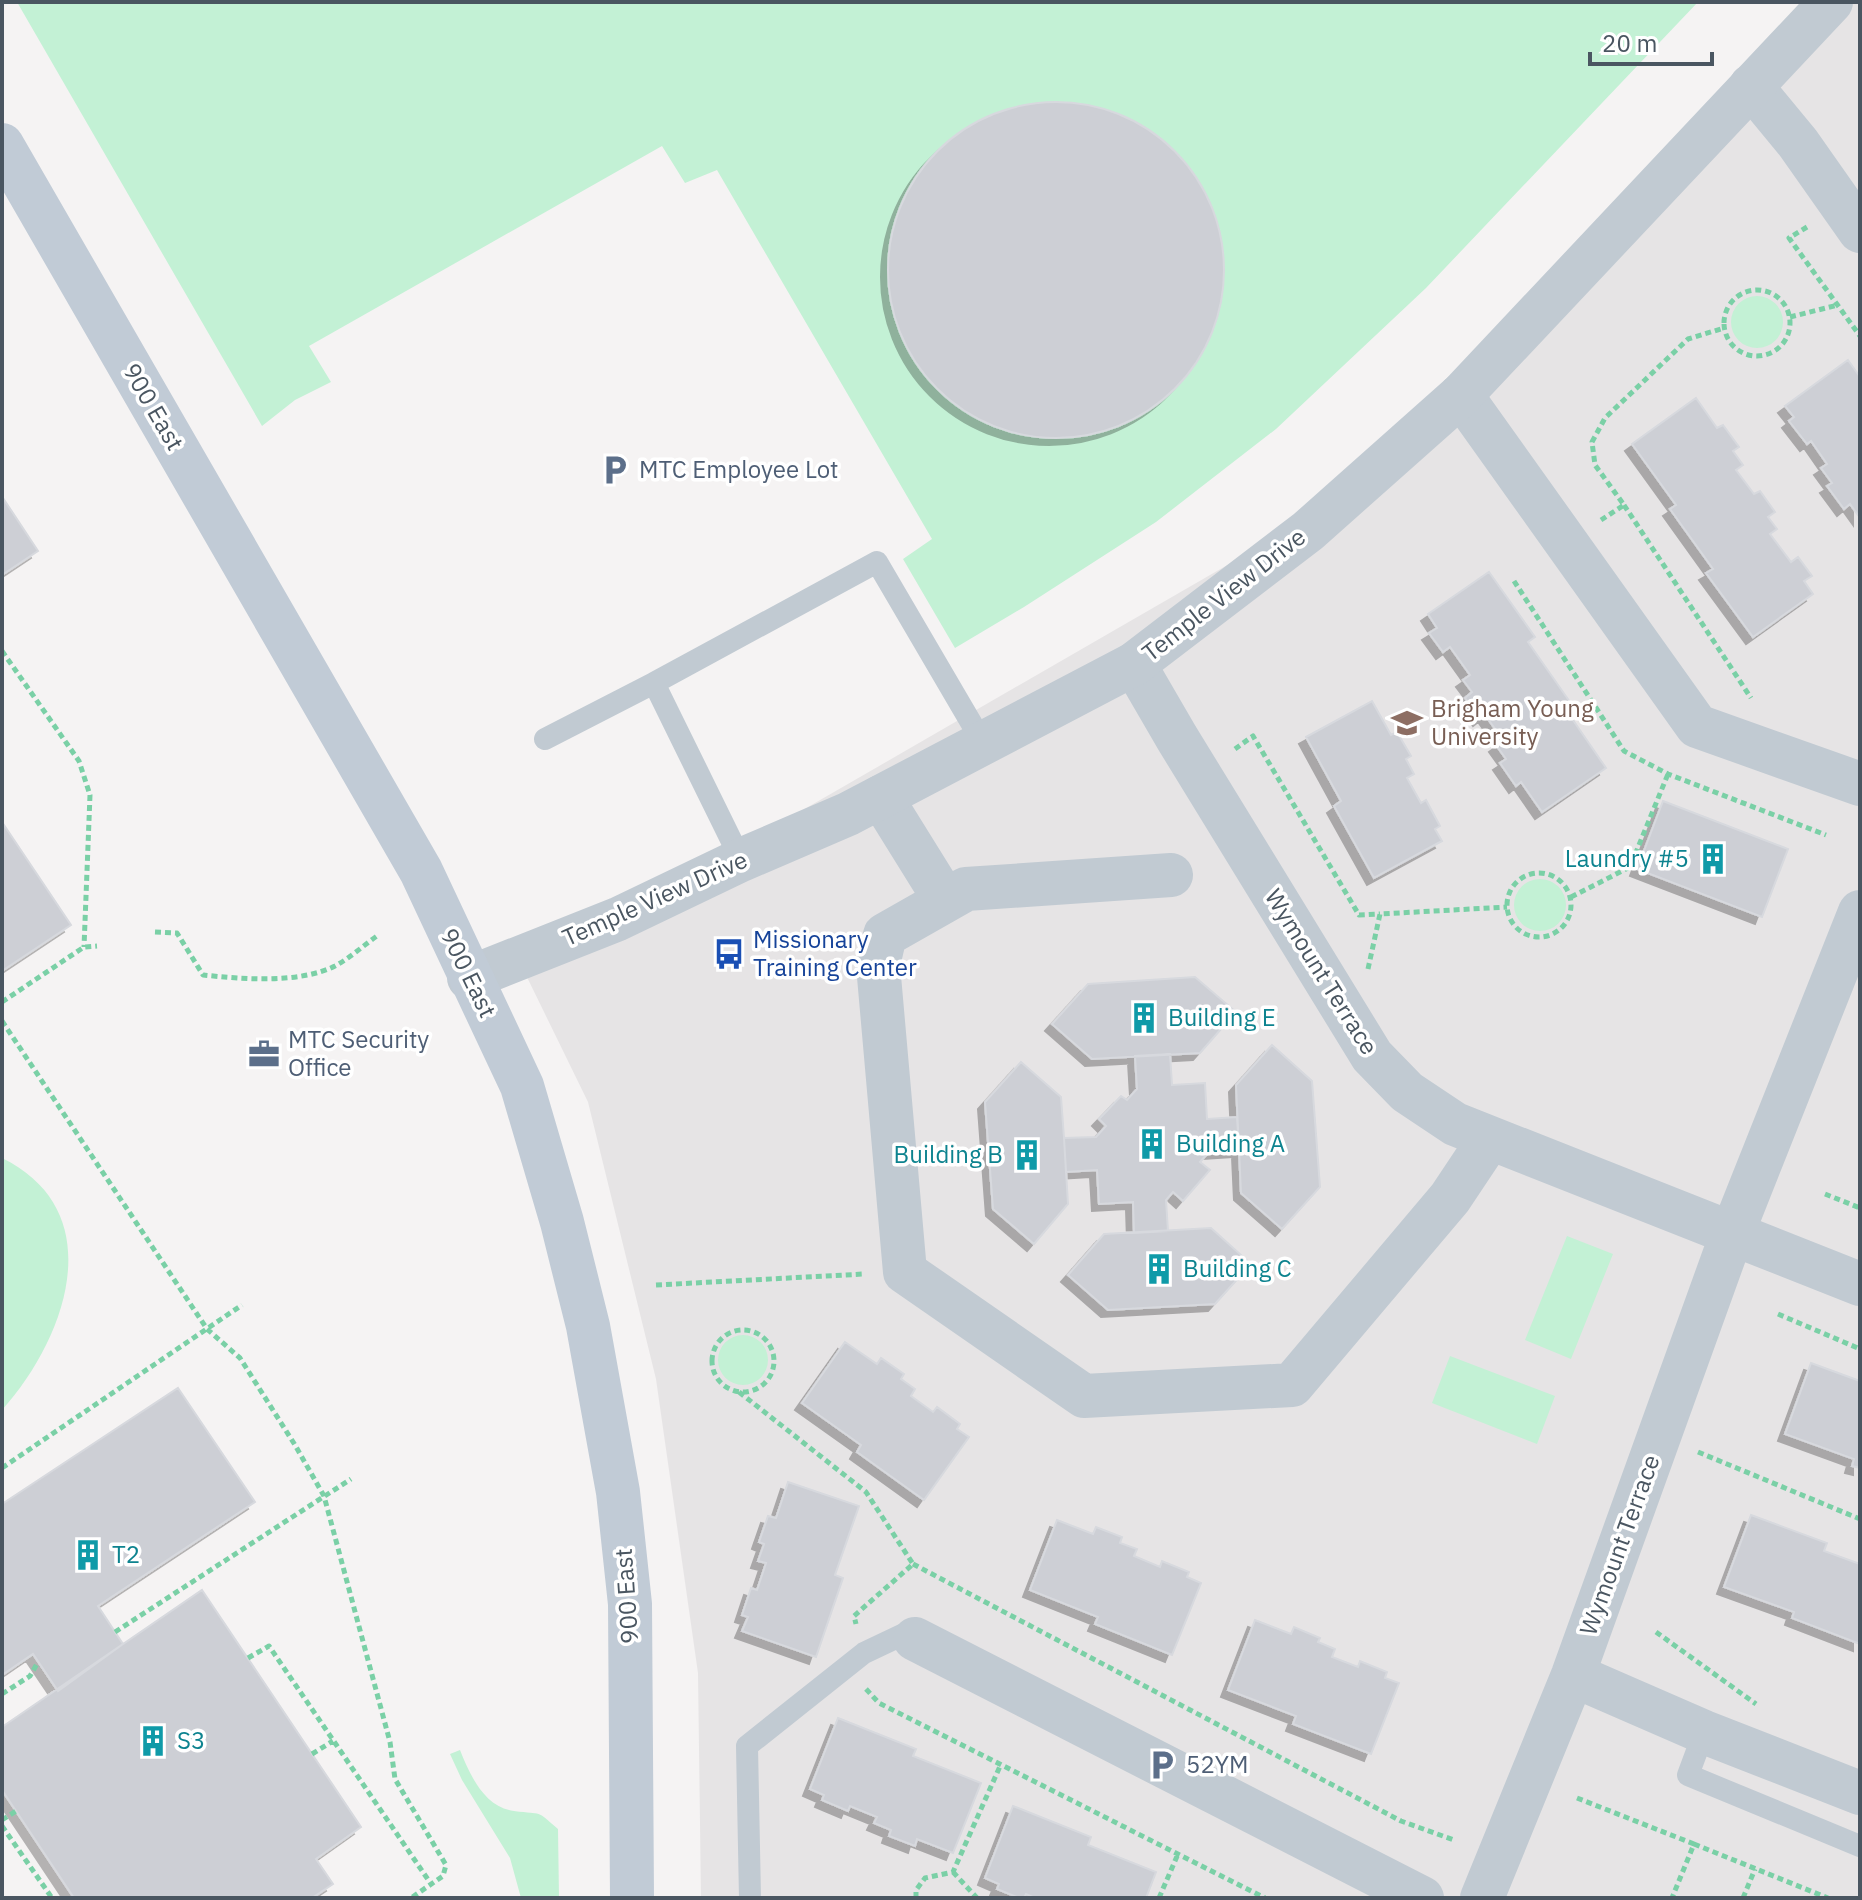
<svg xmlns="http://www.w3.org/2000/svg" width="1862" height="1900" font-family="'IBM Plex Sans',sans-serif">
<defs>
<filter id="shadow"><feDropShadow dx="-7" dy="7" stdDeviation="0" flood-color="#0004"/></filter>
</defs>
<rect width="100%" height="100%" fill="#f5f3f3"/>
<path fill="#e6e4e5" d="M1833 2H1860V1898H701L698 1673 656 1379 588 1102 524 971 1385 474Z"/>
<path fill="#c3f1d5" d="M17 2H1698L1426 288 1276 429 1156 522 1024 607 955 648 903 559 932 539 717 170 685 183 662 146 309 346 331 382 295 400 262 426Z
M1731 322a26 26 0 1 1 52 0a26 26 0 1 1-52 0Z
M1514 905a26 26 0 1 1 52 0a26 26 0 1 1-52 0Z
M2 1158C112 1212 66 1339 2 1410Z
M1567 1236 1613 1254 1571 1359 1525 1340Z
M718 1360a25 25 0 1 1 50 0a25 25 0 1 1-50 0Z
M1450 1356 1555 1396 1537 1444 1432 1403Z
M460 1750C470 1775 484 1807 514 1811 544 1815 535 1809 558 1829L559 1898H521L510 1858 462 1780 450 1754Z"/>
<path fill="#cdcfd5" stroke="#d7d9de" stroke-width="2" filter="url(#shadow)" d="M888 270a168 168 0 1 1 336 0a168 168 0 1 1-336 0Z
M1848 360 1860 377V518L1850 504 1844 509 1827 486 1832 483 1821 468 1827 464 1811 441 1807 444 1789 421 1794 417 1785 406Z
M1696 398 1717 428 1723 425 1739 447 1733 451 1743 465 1736 470 1754 494 1760 491 1775 512 1768 517 1777 529 1770 534 1791 562 1798 557 1812 576 1804 581 1813 594 1753 637 1706 573 1713 569 1670 509 1676 505 1632 444Z
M3 498 38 551 2 575V499Z
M1489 572 1535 637 1528 642 1570 702 1564 707 1606 768 1542 812 1521 782 1516 786 1500 763 1506 759 1496 745 1503 740 1485 715 1480 719 1465 698 1472 692 1463 680 1470 675 1450 647 1443 652 1429 633 1437 628 1428 614Z
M1372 701 1391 735 1397 732 1411 756 1406 759 1414 774 1407 778 1421 803 1426 800 1440 826 1435 829 1442 841 1374 878 1334 806 1341 801 1306 737Z
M1663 801 1788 849 1762 917 1637 869Z
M2 822 71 925 2 971Z
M1195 977 1236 1012 1200 1053 1092 1059 1052 1024 1088 984Z
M1272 1045 1312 1081 1320 1187 1282 1229 1241 1193 1236 1085Z
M1170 1054 1172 1085 1205 1083 1207 1119 1237 1117 1239 1150 1209 1152 1200 1162 1210 1170 1183 1201 1173 1192 1166 1200 1168 1231 1134 1233 1133 1202 1099 1204 1097 1170 1066 1172 1064 1138 1096 1137 1106 1126 1099 1119 1121 1096 1127 1100 1137 1089 1135 1056Z
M1021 1062 1061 1097 1064 1138 1068 1204 1034 1244 993 1209 985 1102Z
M1211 1228 1251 1264 1215 1304 1108 1310 1068 1275 1104 1234Z
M845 1342 877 1364 881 1358 904 1374 901 1379 915 1389 911 1396 933 1412 937 1407 960 1424 957 1429 969 1437 924 1500 857 1452 861 1445 802 1403Z
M1811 1363 1860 1381V1468L1852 1466 1854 1459 1785 1434Z
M178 1388 255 1502 98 1606 123 1644 58 1691 33 1654 2 1675V1504Z
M788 1482 859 1506 835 1575 843 1578 816 1657 742 1631 748 1617 742 1615 751 1588 757 1590 766 1563 758 1561 764 1544 759 1542 768 1516 776 1518Z
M1751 1515 1827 1543 1824 1551 1860 1564V1644L1792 1618 1794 1612 1724 1587Z
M1057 1520 1093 1534 1096 1527 1122 1537 1120 1543 1137 1549 1134 1556 1160 1567 1162 1561 1189 1572 1187 1577 1201 1583 1172 1655 1095 1624 1098 1617 1030 1590Z
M202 1590 361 1827 316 1859 333 1884 312 1898H74L2 1790V1727Z
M1255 1620 1291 1634 1294 1627 1320 1638 1318 1642 1335 1649 1332 1657 1358 1667 1360 1661 1387 1672 1385 1678 1399 1683 1371 1754 1293 1724 1296 1716 1228 1690Z
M838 1718 916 1749 913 1756 981 1783 953 1853 917 1839 915 1846 889 1836 891 1830 874 1823 877 1817 850 1806 848 1811 822 1800 824 1795 810 1789Z
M1013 1806 1091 1837 1088 1845 1156 1872 1146 1898H1035L1026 1894 1024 1898H1019L997 1889 999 1884 985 1878Z"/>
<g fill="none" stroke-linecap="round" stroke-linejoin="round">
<path stroke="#7ad0a6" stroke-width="5" stroke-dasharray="6 4" stroke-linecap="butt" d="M1807 227 1789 238 1860 336
M1724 323a33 33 0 1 1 66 0a33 33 0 1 1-66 0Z
M1790 317 1838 305
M1624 505 1751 698
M1601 520 1624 505 1595 465 1592 442 1605 418 1688 339 1724 328
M1514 581 1624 751 1668 774 1826 835
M2 651 79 761 90 795 84 947
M1235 749 1253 736 1359 915 1380 914
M1507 905a32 32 0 1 1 64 0a32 32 0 1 1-64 0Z
M1571 897 1630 867 1668 774
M155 932 177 933 203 975C242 979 299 984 335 966 350 958 364 945 377 936
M1368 969 1380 914 1507 907
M2 1002 84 947 97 946
M2 1021 207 1329 240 1358 295 1445 324 1496 390 1742 395 1779 446 1865 443 1876 411 1898
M1825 1194 1860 1208
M656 1285 864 1274
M1778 1314 1860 1349
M712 1361a31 31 0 1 1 62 0a31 31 0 1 1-62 0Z
M739 1392 866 1492 913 1564 854 1616 856 1624
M1698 1452 1860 1519
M2 1468 242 1305
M913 1564 1401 1821 1454 1840
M115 1632 351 1479
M1656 1632 1756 1704
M248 1658 269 1646 431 1884
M866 1689 879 1703 1265 1898
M2 1694 30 1676 38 1662
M312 1754 333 1741
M1577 1798 1694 1844 1672 1898
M2 1820 16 1811
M2 1826 52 1898
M1694 1844 1828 1898
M953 1872 977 1898
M916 1898V1890L925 1878 953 1872 1001 1764
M1159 1898 1178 1854
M1743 1898 1755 1869"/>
<path stroke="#c1cad2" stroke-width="22" d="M545 739 654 683
M741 860 654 683 877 562 983 743
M1704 1732 1688 1775 1860 1846
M750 1898 747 1746 864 1653 904 1634 915 1639"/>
<path stroke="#c1cad2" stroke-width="44" d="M1751 86 1798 143 1860 231
M1461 395 1697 726 1860 784
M1134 664 1177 738 1372 1056 1407 1092 1455 1124 1860 1284
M881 797 945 900
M1171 875 966 889 885 935 878 965 905 1272 1084 1396 1292 1385 1450 1198 1490 1138
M915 1639 1422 1898
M1573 1675 1704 1732 1860 1793
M1482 1898 1573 1675 1732 1234 1860 912"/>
<path stroke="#c1cad2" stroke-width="44" d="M469 978 618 919 741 860 848 814 1134 664 1308 531 1461 395 1831 2"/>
<path stroke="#c1cbd6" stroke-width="44" d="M2 145 421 871 522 1086 562 1222 588 1326 618 1492 630 1604 632 1898"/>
</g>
<defs>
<symbol id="parking-bare" viewBox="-9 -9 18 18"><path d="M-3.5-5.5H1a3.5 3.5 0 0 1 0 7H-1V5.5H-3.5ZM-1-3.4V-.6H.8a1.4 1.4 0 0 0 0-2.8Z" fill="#5c6f8a" stroke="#fff" stroke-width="2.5" paint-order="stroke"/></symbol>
<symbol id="university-bare" viewBox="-9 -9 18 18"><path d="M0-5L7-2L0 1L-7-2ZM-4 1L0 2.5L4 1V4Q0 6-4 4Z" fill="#8d6e63" stroke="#fff" stroke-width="2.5" paint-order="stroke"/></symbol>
<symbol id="building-bare" viewBox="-9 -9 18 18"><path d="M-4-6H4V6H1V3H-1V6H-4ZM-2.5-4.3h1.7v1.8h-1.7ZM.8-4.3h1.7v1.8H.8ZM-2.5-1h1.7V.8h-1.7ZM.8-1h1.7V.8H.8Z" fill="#0f9aa8" stroke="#fff" stroke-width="2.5" paint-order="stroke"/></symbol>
<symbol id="bus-bare" viewBox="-9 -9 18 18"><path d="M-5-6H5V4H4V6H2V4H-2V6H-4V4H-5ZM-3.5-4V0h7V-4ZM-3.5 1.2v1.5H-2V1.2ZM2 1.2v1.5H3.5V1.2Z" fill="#1a4fb4" stroke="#fff" stroke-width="2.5" paint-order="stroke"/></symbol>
<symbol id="office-bare" viewBox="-9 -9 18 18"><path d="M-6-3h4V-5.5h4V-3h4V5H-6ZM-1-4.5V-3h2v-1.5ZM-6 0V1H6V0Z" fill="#5c6f8a" stroke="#fff" stroke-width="2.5" paint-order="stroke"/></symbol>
</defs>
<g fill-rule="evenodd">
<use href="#parking-bare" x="593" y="448" width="44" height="44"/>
<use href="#university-bare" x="1385" y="701" width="44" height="44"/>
<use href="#building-bare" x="1691" y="837" width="44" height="44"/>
<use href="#bus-bare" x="707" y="932" width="44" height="44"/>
<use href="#building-bare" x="1122" y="996" width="44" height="44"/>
<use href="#office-bare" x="242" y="1032" width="44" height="44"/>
<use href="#building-bare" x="1130" y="1122" width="44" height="44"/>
<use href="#building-bare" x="1005" y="1133" width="44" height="44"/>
<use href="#building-bare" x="1137" y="1247" width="44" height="44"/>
<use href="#building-bare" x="66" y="1533" width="44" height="44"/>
<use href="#building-bare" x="131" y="1719" width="44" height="44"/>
<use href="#parking-bare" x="1140" y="1743" width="44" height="44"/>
</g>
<g text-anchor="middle" stroke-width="7" stroke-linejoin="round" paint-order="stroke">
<g font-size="24" fill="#4a5661" stroke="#fff">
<text transform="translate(153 407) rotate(60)" y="8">900 East</text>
<text transform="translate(1224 595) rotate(-38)" y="8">Temple View Drive</text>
<text transform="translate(655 899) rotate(-24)" y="8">Temple View Drive</text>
<text transform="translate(1321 972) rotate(58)" y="8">Wymount Terrace</text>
<text transform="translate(468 973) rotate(64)" y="8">900 East</text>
<text transform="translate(1620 1545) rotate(-70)" y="8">Wymount Terrace</text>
<text transform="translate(627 1596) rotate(-94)" y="8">900 East</text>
</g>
<g font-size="24" fill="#4e5e75" stroke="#fff" text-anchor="start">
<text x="639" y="478">MTC Employee Lot</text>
<text x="288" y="1048">MTC Security<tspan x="288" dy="28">Office</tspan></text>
<text x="1186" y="1773">52YM</text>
</g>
<g font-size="24" fill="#785e54" stroke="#fff" text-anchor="start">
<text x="1431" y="717">Brigham Young<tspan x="1431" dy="28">University</tspan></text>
</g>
<g font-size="24" fill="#0d838f" stroke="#fff" text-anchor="start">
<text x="1689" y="867" text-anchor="end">Laundry #5</text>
<text x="1168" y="1026">Building E</text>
<text x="1176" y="1152">Building A</text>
<text x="1003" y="1163" text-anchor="end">Building B</text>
<text x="1183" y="1277">Building C</text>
<text x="112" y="1563">T2</text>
<text x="177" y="1749">S3</text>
</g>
<g font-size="24" fill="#164399" stroke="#fff" text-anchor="start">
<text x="753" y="948">Missionary<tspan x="753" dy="28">Training Center</tspan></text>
</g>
</g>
<rect width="1862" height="1900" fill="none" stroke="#4a5661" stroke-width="8"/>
<path d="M1590 52v12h122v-12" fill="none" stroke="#4a5661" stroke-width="4"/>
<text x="1602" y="52" font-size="24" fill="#4a5661" stroke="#ffffff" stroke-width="6" paint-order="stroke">20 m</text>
</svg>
